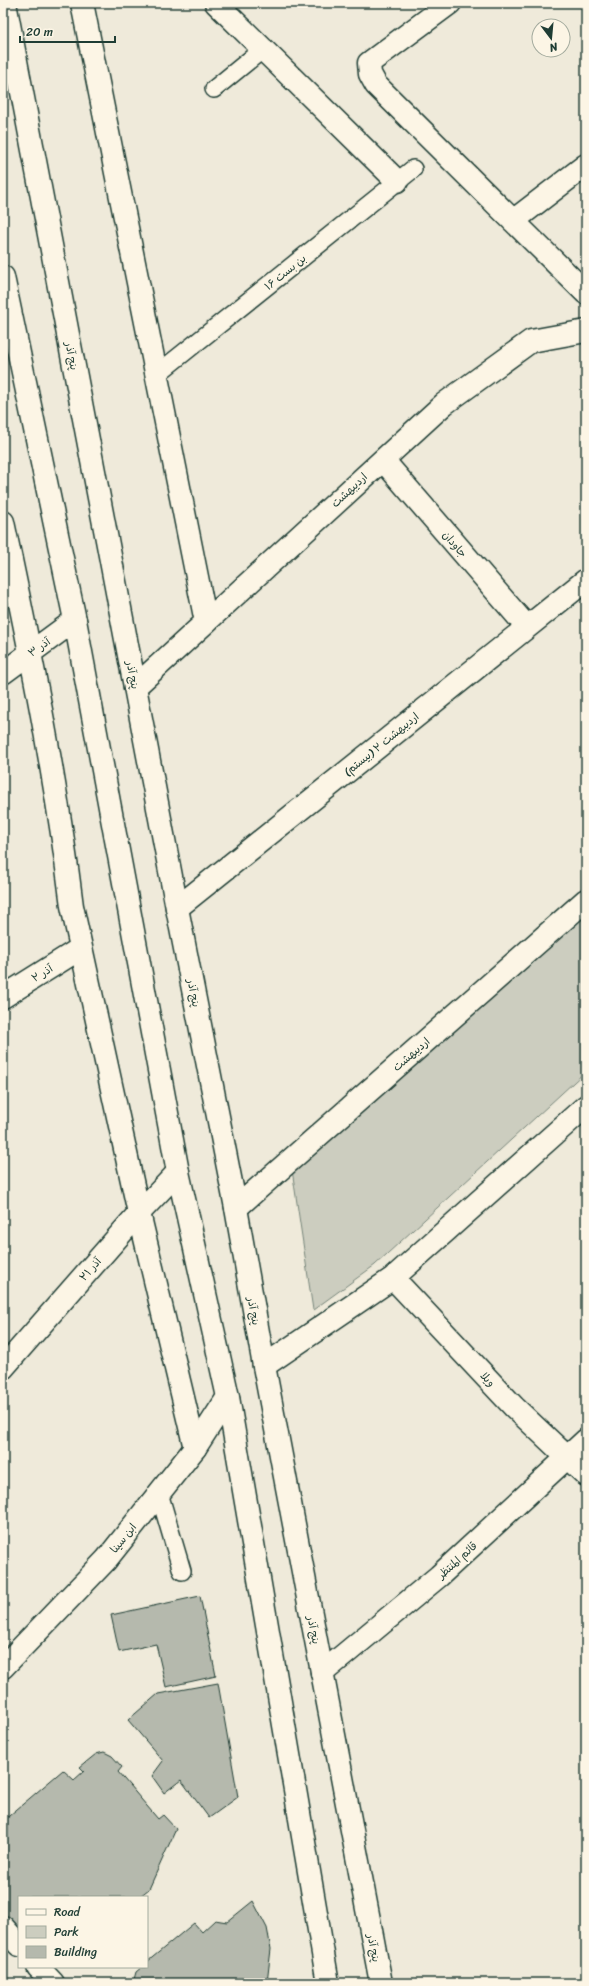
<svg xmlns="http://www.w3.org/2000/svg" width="589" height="1986" font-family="Sriracha,'Playpen Sans Arabic',sans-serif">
<rect width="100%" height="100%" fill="#efeada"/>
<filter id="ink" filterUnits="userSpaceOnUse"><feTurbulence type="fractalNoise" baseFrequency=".025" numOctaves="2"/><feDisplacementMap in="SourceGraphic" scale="8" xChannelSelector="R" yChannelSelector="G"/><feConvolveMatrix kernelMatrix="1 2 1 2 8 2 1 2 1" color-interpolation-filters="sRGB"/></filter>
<g filter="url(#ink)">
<path fill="#cccdbf" stroke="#76857a" d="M586 904V1071L375 1265 313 1310 291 1163Z"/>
<path fill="#b5b9ad" stroke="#1f3d34" d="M200 1596 216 1676 166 1687 156 1644 119 1652 111 1615Z
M218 1683 238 1797 209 1818 181 1780 164 1793 152 1776 163 1761 128 1720 158 1694Z
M104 1752 112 1756 122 1767 118 1772 158 1819 163 1815 176 1829 149 1889 139 1897H19V1935L3 1918V1821L63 1770 74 1780 84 1771 80 1767 96 1754Z
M253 1901 267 1928 271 1949 267 1983H133L136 1972 142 1967H147V1962L194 1923 202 1932 215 1920 227 1922Z"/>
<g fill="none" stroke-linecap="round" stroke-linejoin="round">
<defs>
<path id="service" d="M214 89 263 49
M156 375 413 169
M159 1493 182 1571"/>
<path id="minor" d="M82 3 206 622
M216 3 397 181
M450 3 369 63 370 74 376 85 586 293
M513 221 586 165
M383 460 527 627
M3 522C30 649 56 777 72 906L139 1213 195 1448
M3 673 75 620
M135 687 444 404 531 341 586 331
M177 908 586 580
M3 997 81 948
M236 1208 586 900
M393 1278 514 1407 586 1475
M264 1366 393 1278 586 1106
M3 1368 139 1213 178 1172
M322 1673 439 1576 586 1440
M3 1927 19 1945
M38 1967 53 1983"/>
<path id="tertiary" d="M3 1667 106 1560 195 1448 228 1397"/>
<path id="secondary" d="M5 3 177 908 236 1208 264 1366 381 1983
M3 277 75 620 178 1172 228 1397 328 1983"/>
</defs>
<use href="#service" stroke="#1f3d34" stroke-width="20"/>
<use href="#minor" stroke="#1f3d34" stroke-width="25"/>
<use href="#tertiary" stroke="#1f3d34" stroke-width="25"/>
<use href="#secondary" stroke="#1f3d34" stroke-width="25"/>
<use href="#service" stroke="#fcf5e5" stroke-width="17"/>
<use href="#minor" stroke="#fcf5e5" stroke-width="22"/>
<use href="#tertiary" stroke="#fcf5e5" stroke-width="22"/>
<use href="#secondary" stroke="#fcf5e5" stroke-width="22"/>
</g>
</g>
<g text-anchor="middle" stroke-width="4" stroke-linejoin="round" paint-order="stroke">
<g font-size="11" fill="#1f3d34" stroke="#fcf5e5">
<text transform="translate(285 272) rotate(-39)" y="4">بن بست ۱۶</text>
<text transform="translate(72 356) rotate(79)" y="4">پنج آذر</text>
<text transform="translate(349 490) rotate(-43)" y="4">اردیبهشت</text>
<text transform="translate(455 544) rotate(49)" y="4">جاودان</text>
<text transform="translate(39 647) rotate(-36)" y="4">آذر ۳</text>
<text transform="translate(133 675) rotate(79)" y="4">پنج آذر</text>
<text transform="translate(381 744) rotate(-39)" y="4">اردیبهشت ۲ (بیستم)</text>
<text transform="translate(42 973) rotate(-32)" y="4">آذر ۲</text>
<text transform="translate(194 993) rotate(79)" y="4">پنج آذر</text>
<text transform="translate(411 1054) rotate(-41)" y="4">اردیبهشت</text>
<text transform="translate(90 1269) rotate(-49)" y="4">آذر ۲۱</text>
<text transform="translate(254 1311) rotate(80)" y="4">پنج آذر</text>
<text transform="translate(488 1379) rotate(47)" y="4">ویلا</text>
<text transform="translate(123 1538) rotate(-51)" y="4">ابن سینا</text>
<text transform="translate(457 1560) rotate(-42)" y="4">قائم المنتظر</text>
<text transform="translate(314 1630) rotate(79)" y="4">پنج آذر</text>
<text transform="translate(374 1948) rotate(79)" y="4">پنج آذر</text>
</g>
</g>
<rect width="589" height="1986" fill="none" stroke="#fcf5e5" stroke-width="16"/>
<rect x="8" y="8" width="573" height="1970" fill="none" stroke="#1f3d34" stroke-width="1.5" filter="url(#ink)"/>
<rect x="18" y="1896" width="130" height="72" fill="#fcf5e5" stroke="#a4ab9e"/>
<rect x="26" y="1909" width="20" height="6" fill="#fcf5e5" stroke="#a4ab9e"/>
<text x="54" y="1916" font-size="12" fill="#1f3d34">Road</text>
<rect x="26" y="1926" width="20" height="12" fill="#cccdbf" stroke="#a4ab9e"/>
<text x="54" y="1936" font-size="12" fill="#1f3d34">Park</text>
<rect x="26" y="1946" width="20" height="12" fill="#b5b9ad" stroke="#a4ab9e"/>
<text x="54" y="1956" font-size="12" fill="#1f3d34">Building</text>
<g transform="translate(551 38) rotate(164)"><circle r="19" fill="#fcf5e5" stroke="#a4ab9e"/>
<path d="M0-3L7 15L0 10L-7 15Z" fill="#1f3d34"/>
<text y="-6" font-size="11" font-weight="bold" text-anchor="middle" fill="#1f3d34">N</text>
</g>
<path d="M20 36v6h95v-6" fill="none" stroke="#1f3d34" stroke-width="2"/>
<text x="26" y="36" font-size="12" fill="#1f3d34" stroke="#fcf5e5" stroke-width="3" paint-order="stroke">20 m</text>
</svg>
